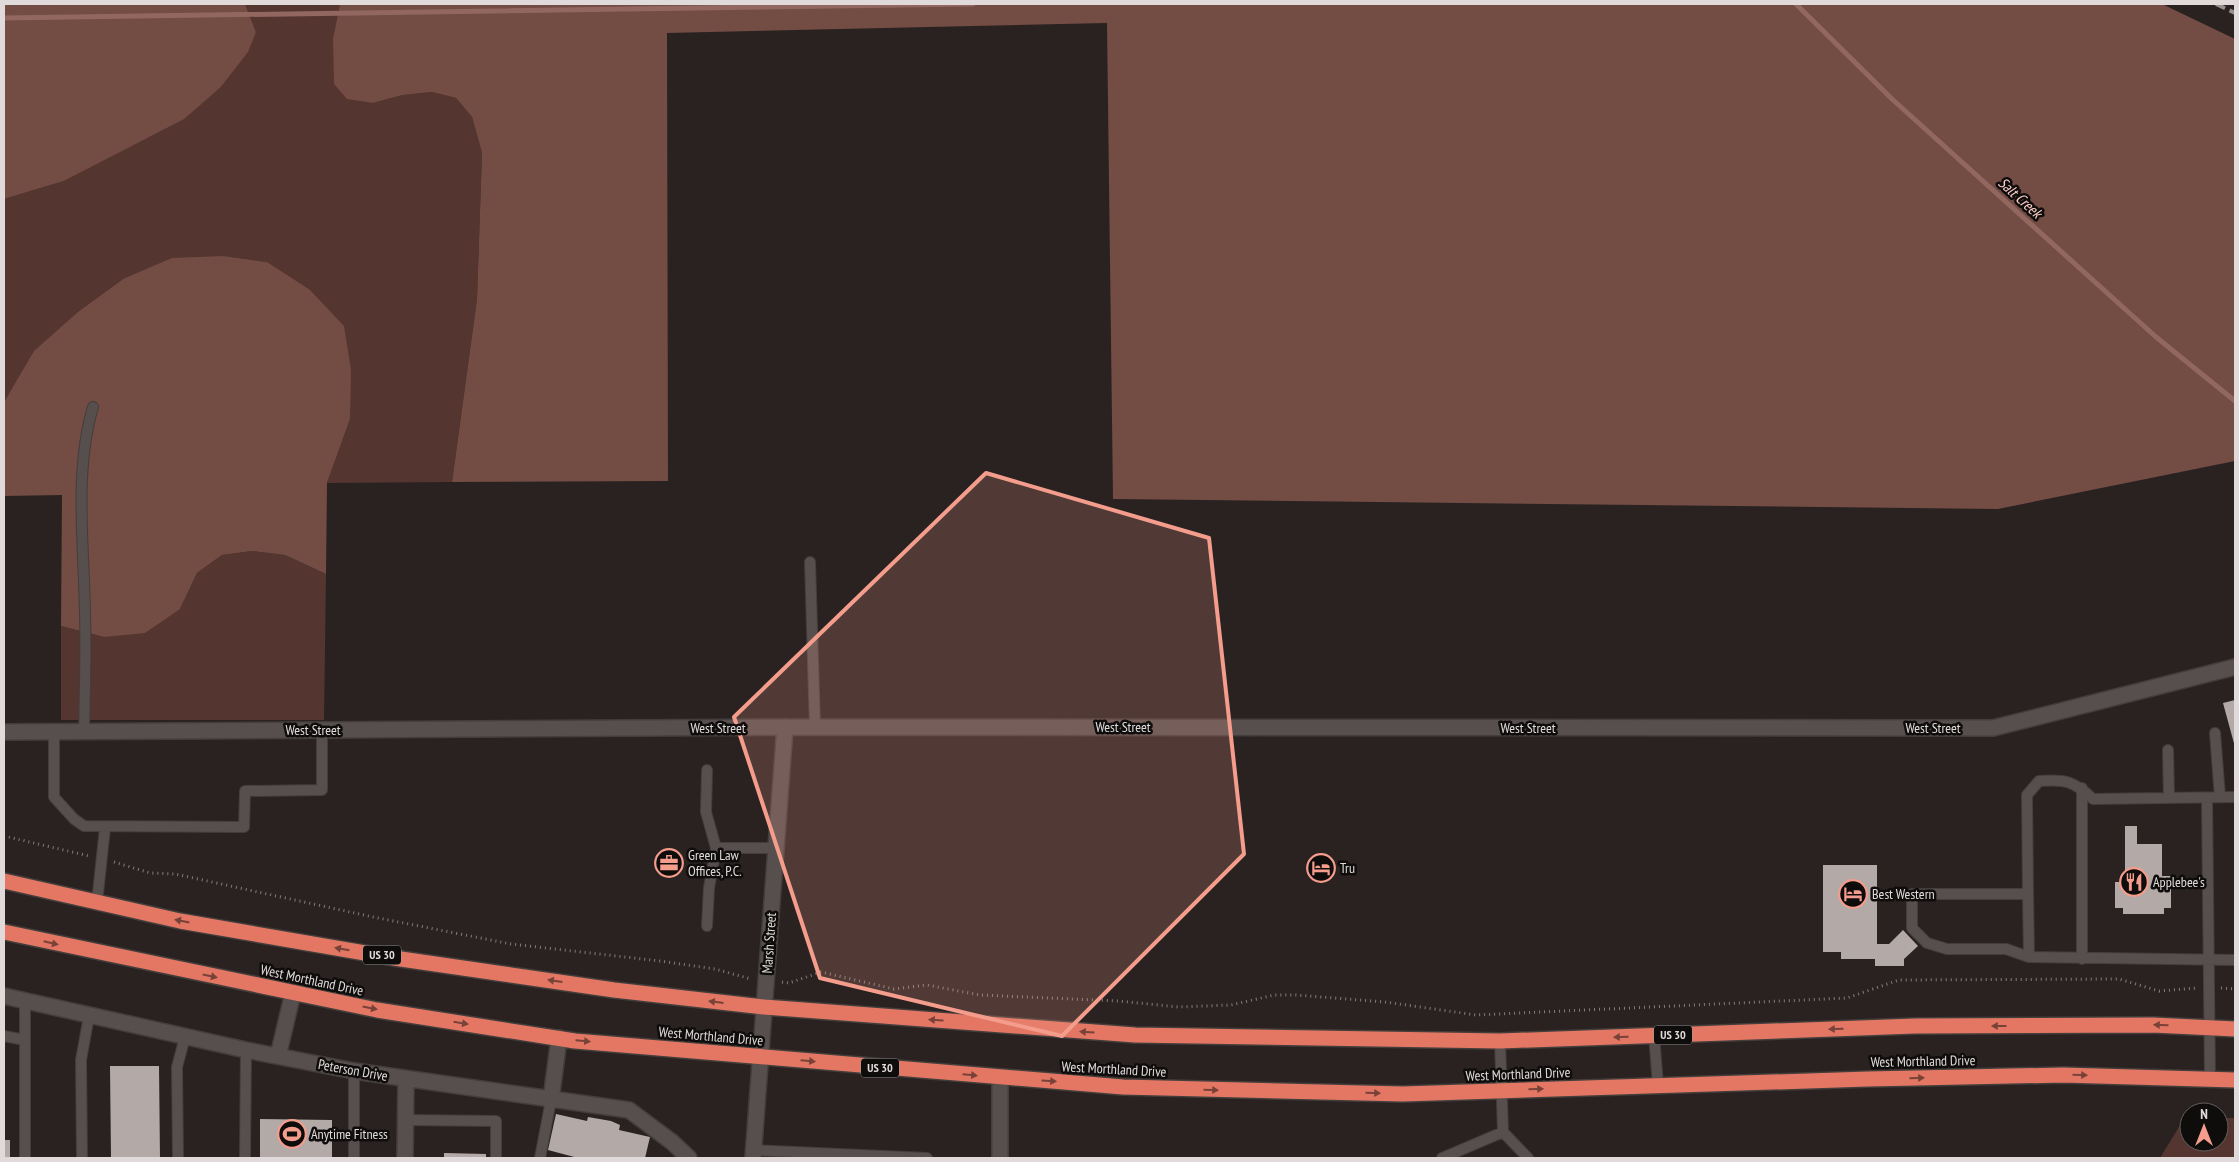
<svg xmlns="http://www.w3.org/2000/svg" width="2239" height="1162" font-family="'PT Sans Narrow',sans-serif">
<rect width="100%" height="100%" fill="#292221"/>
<path fill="#55352f" d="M245 4H340L333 38 373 103 403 95 432 92 456 98 472 117 482 153 477 299 452 482 327 483 350 419 309 289 266 262 224 256 123 279 79 311 35 351 4 402V199L64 181 184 118 220 88 256 32Z
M252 551 285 555 326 574 324 720H61V626L104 637 180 609 197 573 222 555Z
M2185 1117H2189V1142H2219V1118H2235V1158H2160Z"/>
<path fill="#734c44" d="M4 4H245L256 32 248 52 220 88 184 119 64 181 4 199Z
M340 4H2162L2235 39V461L1998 509 1113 499 1107 23 667 33 668 481 452 482 477 299 482 153 472 117 456 98 432 92 403 95 373 103 347 99 334 84 333 38Z
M224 256 267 262 309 289 344 326 351 370 350 419 327 483 326 574 285 555 252 551 222 555 197 573 180 609 145 633 104 637 61 626 62 495 4 496V402L34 351 79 311 123 279 172 258Z"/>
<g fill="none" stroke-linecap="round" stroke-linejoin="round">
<path stroke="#91675f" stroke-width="5" d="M1796 4 1892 99 2156 337 2235 401
M4 18 973 4"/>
</g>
<path fill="#b3aaa8" d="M2235 700V747L2223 703Z
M2125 826H2137V844H2162V876H2171V908H2164V914H2123V908H2115V882H2125Z
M1823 865H1877V944H1889L1903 930 1918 946 1904 959V966H1875V959H1841V952H1823Z
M110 1066H159L160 1158H111Z
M556 1114 587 1121 588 1117 611 1121 620 1125 619 1130 650 1137 645 1158H578L548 1150Z
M260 1119 332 1120V1158H260Z
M4 1140H10V1158H4Z
M444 1153 486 1154V1158H444Z"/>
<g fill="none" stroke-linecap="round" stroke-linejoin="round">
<defs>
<path id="lane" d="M810 562 815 727
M84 731C85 692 86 652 85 613 84 546 74 471 93 407
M54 732V797L74 819 84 826 244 827 245 791 322 790V730
M2215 733 2220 797
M2168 750 2169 798
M707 770 706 812 716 848H776
M2082 788V959
M2235 797 2093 799C2074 781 2065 779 2039 781L2027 795 2028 894H1912V928L1927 943 1947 949H2006L2029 957 2235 960
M2207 798 2210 1079
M2028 894 2029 957
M97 902 105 828
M707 926 709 888 716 848
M25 1001V1158
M1654 1035 1658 1085
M4 1036 25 1040
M1500 1041 1503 1132 1528 1158
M354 1071V1158
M405 1120 496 1121V1158
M753 1150 927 1158
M82 1158 81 1060 89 1016
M178 1158 177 1067 185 1037
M245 1158 246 1050
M540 1158 551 1100
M1442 1158 1503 1132"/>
<path id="street" d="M4 732 785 727 1993 728 2235 667
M4 996 246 1050 354 1071 629 1110 672 1142 689 1158
M278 1056 293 993
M1000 1078V1158
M551 1100 559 1038
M405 1158 406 1079
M753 1158 785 727"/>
<path id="highway" d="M4 881 180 921 394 958 614 990 764 1007 1135 1035 1500 1041 1915 1026 2153 1025 2235 1029
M4 932 377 1010 575 1041 1123 1087 1403 1094 1868 1079 2063 1075 2235 1080"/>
</defs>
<use href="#lane" stroke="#433e3c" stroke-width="12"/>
<use href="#street" stroke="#433e3c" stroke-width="18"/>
<use href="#highway" stroke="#433e3c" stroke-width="18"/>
<path stroke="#827c7b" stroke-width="3" stroke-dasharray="1 4" stroke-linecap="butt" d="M4 836 89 856
M114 862 150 873 175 874 373 917 511 944 660 961 715 969 751 979
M782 982 789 983 821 972 894 989 927 985 980 995 1119 1001 1178 1007 1231 1005 1274 995H1296L1385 1002 1476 1015 1847 998 1899 980 2119 979 2159 991 2197 988
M2221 988 2235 989"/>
<use href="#lane" stroke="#574f4e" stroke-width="10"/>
<use href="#street" stroke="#574f4e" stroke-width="15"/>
<use href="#highway" stroke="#e37763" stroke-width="15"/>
<path stroke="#958f8e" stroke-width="4" stroke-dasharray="10 5" stroke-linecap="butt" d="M2216 4 2235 13"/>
</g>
<defs><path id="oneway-solid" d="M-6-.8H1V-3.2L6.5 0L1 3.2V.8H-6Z" transform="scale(1.25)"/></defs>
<g fill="#794238">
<use href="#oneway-solid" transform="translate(182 921) rotate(-169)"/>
<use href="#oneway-solid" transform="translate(51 943) rotate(13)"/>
<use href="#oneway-solid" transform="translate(342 949) rotate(-170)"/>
<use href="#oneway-solid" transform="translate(210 976) rotate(12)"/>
<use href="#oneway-solid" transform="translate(555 981) rotate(-172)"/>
<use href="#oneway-solid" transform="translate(716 1002) rotate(-173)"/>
<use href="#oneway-solid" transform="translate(370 1008) rotate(11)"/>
<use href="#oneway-solid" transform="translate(936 1020) rotate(-176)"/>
<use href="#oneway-solid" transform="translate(461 1023) rotate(9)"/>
<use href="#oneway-solid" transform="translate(2161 1025) rotate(-178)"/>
<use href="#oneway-solid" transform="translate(1999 1026) rotate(180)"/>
<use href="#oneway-solid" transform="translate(1836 1029) rotate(178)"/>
<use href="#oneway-solid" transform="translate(1087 1032) rotate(-176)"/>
<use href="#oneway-solid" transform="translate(1621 1037) rotate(178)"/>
<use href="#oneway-solid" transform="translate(583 1041) rotate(5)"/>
<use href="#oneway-solid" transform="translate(808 1061) rotate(5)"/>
<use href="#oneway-solid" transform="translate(970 1075) rotate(5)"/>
<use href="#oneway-solid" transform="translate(2080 1075) rotate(2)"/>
<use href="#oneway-solid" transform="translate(1917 1078) rotate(-1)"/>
<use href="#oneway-solid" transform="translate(1049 1081) rotate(4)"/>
<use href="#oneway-solid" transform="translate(1536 1089) rotate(-2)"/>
<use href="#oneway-solid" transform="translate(1211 1090) rotate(2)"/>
<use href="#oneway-solid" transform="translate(1373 1093) rotate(1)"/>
</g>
<path fill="#f49d8c" fill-opacity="0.2" stroke="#f49d8c" stroke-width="4" stroke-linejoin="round" d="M986 473 1209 538 1244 854 1062 1036 820 978 734 717Z"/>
<defs>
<symbol id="office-ring" viewBox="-11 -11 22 22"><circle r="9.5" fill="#0f0c0c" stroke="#f49d8c" stroke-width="1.5"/><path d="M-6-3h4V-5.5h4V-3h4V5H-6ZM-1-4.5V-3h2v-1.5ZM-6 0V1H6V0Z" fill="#f49d8c"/></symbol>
<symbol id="hotel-ring" viewBox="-11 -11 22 22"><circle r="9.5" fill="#0f0c0c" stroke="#f49d8c" stroke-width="1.5"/><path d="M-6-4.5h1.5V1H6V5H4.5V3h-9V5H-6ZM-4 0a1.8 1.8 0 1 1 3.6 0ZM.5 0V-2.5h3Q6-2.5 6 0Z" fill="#f49d8c"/></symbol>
<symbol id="restaurant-ring" viewBox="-11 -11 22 22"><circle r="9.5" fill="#0f0c0c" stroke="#f49d8c" stroke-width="1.5"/><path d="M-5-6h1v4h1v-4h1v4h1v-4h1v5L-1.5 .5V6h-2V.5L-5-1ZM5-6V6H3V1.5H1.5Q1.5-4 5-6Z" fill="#f49d8c"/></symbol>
<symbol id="stadium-ring" viewBox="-11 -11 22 22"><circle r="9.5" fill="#0f0c0c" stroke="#f49d8c" stroke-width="1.5"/><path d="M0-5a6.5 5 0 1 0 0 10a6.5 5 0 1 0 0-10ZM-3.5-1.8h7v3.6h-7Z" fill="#f49d8c"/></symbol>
</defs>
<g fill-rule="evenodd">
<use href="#office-ring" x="653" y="847" width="32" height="32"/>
<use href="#hotel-ring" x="1305" y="852" width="32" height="32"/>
<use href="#restaurant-ring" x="2118" y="866" width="32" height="32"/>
<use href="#hotel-ring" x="1837" y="878" width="32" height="32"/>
<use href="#stadium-ring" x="276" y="1118" width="32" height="32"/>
</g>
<g text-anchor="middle" stroke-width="5" stroke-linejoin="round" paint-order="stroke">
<g fill="#0f0c0c" stroke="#a19d9c" stroke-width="1">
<rect x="363" y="945.5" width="38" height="19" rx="4"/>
<rect x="1654" y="1025.5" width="38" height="19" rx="4"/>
<rect x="861" y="1058.5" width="38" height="19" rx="4"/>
</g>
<g font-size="12" font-weight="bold" fill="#e0dbda">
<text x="382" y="959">US 30</text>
<text x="1673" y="1039">US 30</text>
<text x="880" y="1072">US 30</text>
</g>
<g font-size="14" fill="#e0dbda" stroke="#0f0c0c">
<text x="1123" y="732">West Street</text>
<text x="718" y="733">West Street</text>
<text x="1528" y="733">West Street</text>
<text x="1933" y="733">West Street</text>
<text x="313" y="735">West Street</text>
<text transform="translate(769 943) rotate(-86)" y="5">Marsh Street</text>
<text transform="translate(312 980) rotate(12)" y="5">West Morthland Drive</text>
<text transform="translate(711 1036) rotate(5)" y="5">West Morthland Drive</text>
<text transform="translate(1923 1061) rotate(-1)" y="5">West Morthland Drive</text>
<text transform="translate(1114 1069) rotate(3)" y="5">West Morthland Drive</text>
<text transform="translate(353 1070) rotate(10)" y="5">Peterson Drive</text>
<text transform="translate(1518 1074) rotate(-2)" y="5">West Morthland Drive</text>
</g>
<g font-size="14" fill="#e0dbda" stroke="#0f0c0c" text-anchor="start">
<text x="688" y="860">Green Law<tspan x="688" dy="16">Offices, P.C.</tspan></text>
<text x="1340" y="873">Tru</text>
<text x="2153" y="887">Applebee's</text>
<text x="1872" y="899">Best Western</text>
<text x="311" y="1139">Anytime Fitness</text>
</g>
<g font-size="15" font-style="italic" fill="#fcd0c7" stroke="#0f0c0c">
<text transform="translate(2020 198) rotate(42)" y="5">Salt Creek</text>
</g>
</g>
<rect width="2239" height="1162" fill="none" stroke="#e0dbda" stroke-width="10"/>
<g transform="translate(2204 1127)"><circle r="24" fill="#0f0c0c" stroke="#635f5e"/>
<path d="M0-4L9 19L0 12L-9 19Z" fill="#f49d8c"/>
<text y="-8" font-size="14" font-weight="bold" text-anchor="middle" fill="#e0dbda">N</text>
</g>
</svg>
